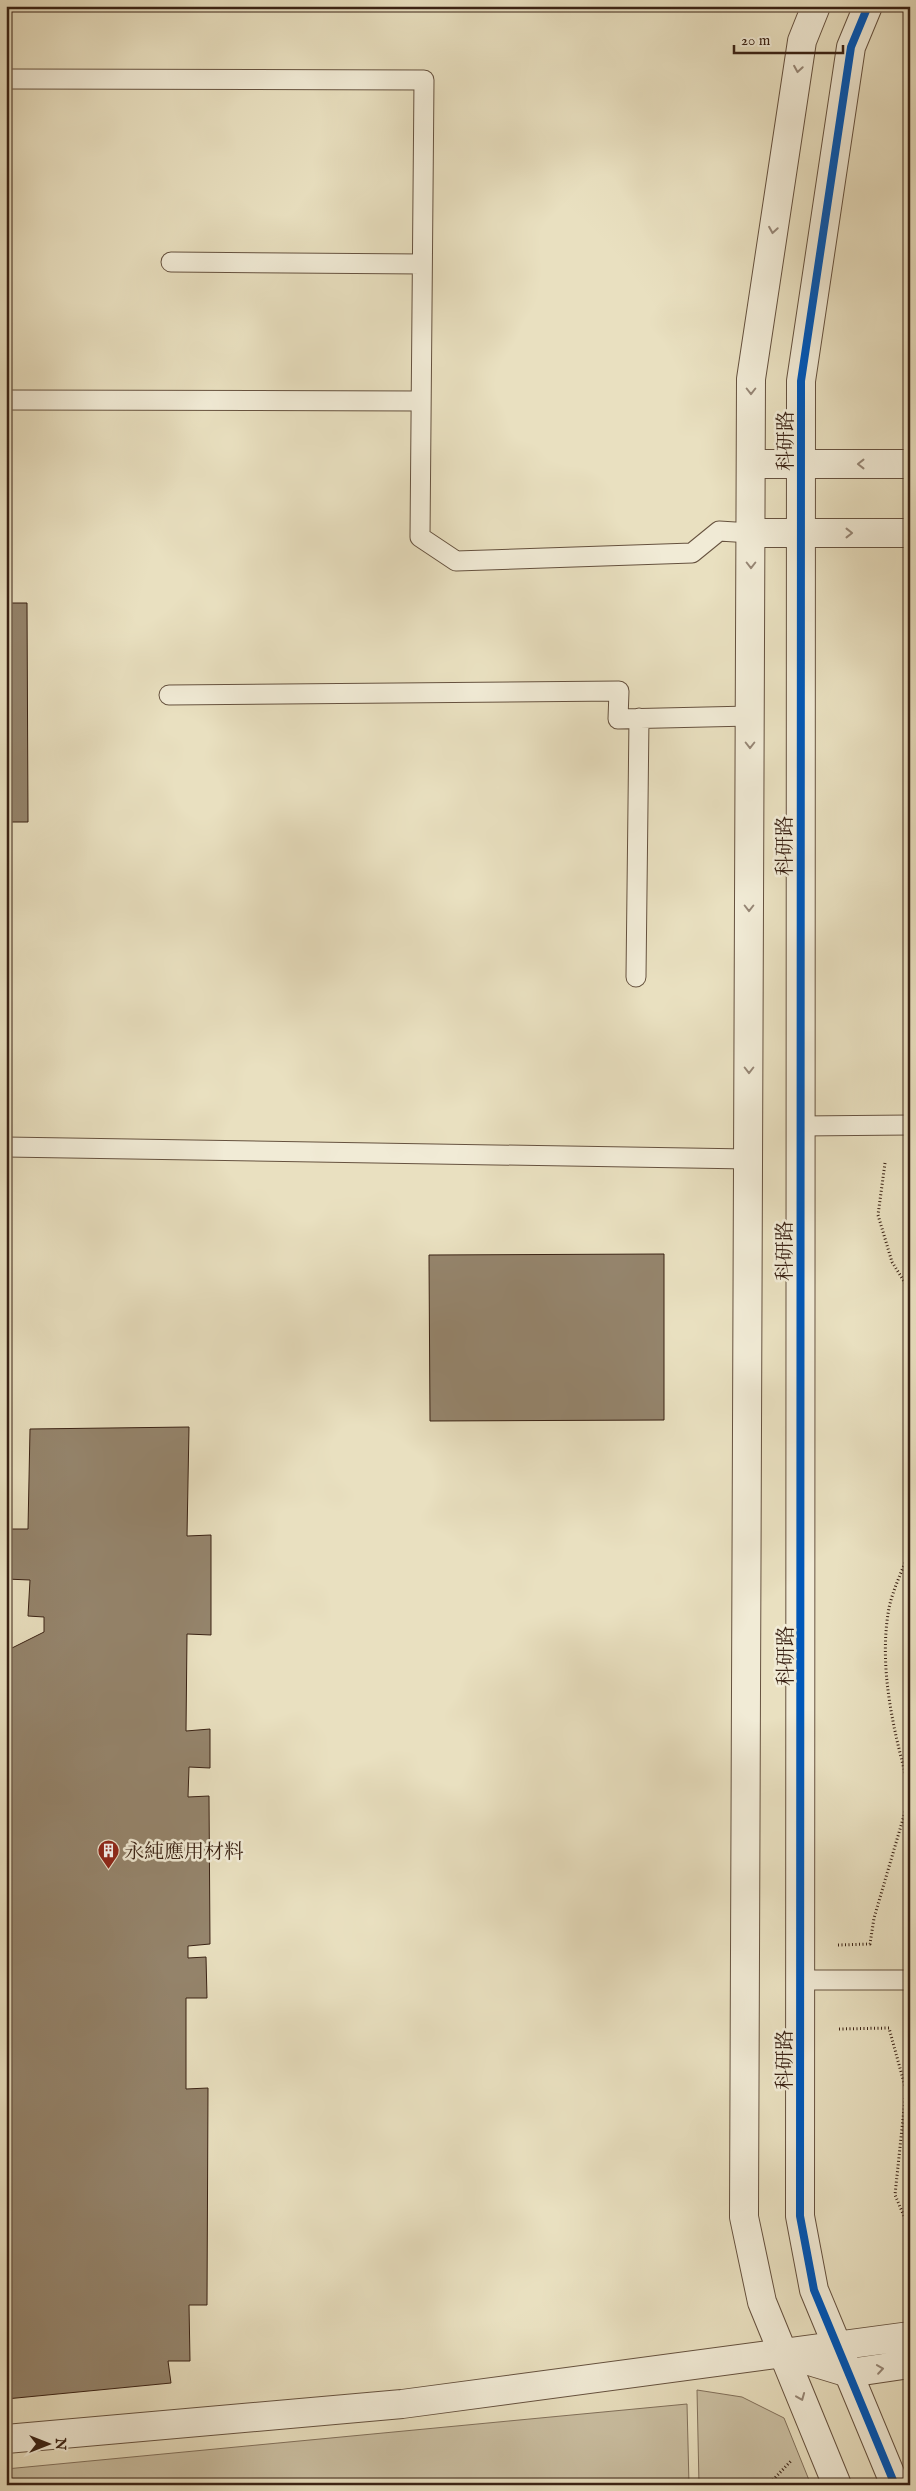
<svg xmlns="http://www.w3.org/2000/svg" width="916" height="2491" font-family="'IM FELL English','Noto Serif TC',serif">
<rect width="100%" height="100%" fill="#e9e0c0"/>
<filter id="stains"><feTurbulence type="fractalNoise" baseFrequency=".004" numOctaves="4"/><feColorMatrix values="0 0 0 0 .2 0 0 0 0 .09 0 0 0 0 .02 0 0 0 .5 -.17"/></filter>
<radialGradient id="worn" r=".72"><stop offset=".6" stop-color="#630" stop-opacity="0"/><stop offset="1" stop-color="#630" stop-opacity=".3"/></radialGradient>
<path fill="#cbc0a3" stroke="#82715c" d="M697 2390 742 2397 784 2418 811 2485H699Z
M687 2404 689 2485H6V2469Z"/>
<path fill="#95856d" stroke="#3a2214" d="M6 603H27L28 822H6Z
M664 1254V1420L430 1421 429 1255Z
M189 1427 187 1536 211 1535V1635L187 1634 186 1731 210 1729V1768L189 1767 188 1797 209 1796 210 1944 188 1946V1958L206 1957 207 1998H186V2089L208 2088 207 2305H189L190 2361H168L171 2383 6 2399V1651L44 1632V1617L28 1616 30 1580 6 1579V1529H28L30 1429Z"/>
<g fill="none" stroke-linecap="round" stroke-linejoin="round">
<defs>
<path id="service" d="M6 79 424 80 420 537 456 561 692 553 719 531 751 533
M171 262 422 264
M6 400 421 401
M169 695 619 691 618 719 750 716
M636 977 639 718
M801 1126 910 1125
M6 1147 748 1159
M801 1980H910"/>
<path id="minor" d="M751 464H910
M751 533H910
M793 2356 849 2373 910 2364
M6 2439 402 2404 910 2336"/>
<path id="tertiary" d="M816 6 802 41 751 379 744 2217 762 2302 837 2485
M868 6 851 47 801 381 800 2216 814 2290 895 2485"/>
</defs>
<use href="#service" stroke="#66523f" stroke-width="21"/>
<use href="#minor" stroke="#66523f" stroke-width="30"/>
<use href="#tertiary" stroke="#66523f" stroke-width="30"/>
<path stroke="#3a2214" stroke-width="3" stroke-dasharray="1 2.5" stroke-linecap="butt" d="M885 1163 878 1215 892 1262 910 1291
M910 1550C903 1569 893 1589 889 1608 878 1668 894 1733 910 1791
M905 1772 910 1761
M838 1945 870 1944 874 1918 910 1795
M839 2029 889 2028 906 2090 895 2195 910 2230
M768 2485 791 2461"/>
<use href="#service" stroke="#f1ebd6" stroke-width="19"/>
<use href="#minor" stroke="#f1ebd6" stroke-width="28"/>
<use href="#tertiary" stroke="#f1ebd6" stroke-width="28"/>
<defs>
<path id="cycleway" d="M868 6 851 47 801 381 800 2216 814 2290 895 2485"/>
</defs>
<use href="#cycleway" stroke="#f1ebd6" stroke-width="11"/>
<use href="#cycleway" stroke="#0057b8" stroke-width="8"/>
</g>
<defs><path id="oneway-chevron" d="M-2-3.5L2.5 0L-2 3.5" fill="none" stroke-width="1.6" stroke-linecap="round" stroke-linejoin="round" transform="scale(1.25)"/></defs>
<g stroke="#968675">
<use href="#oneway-chevron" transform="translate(798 69) rotate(99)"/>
<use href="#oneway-chevron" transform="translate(773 230) rotate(99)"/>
<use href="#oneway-chevron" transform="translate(751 391) rotate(90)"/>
<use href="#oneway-chevron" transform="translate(861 464) rotate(180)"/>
<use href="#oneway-chevron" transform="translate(849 533)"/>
<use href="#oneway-chevron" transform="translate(751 565) rotate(90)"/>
<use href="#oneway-chevron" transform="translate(750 745) rotate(90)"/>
<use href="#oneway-chevron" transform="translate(749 908) rotate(90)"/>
<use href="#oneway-chevron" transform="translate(749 1070) rotate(90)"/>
<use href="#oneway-chevron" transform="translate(880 2369) rotate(-8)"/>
<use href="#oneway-chevron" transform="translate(801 2397) rotate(68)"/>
</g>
<defs>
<symbol id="building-pin" viewBox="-11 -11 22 30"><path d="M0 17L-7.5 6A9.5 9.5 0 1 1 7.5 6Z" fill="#8f2418" stroke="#f1ebd6"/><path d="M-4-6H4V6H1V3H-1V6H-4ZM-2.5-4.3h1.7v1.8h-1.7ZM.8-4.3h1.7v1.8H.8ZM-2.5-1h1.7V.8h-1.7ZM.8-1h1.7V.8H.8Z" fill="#fff"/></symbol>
</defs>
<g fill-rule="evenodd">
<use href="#building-pin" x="96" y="1838" width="25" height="34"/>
</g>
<g text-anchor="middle" stroke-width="5" stroke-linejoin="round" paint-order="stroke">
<g font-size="20" fill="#3a2214" stroke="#f1ebd6">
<text transform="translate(785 441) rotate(-90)" y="7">科研路</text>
<text transform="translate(784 846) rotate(-90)" y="7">科研路</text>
<text transform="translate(784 1251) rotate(-90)" y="7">科研路</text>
<text transform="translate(785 1656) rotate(-90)" y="7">科研路</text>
<text transform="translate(784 2060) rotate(-90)" y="7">科研路</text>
</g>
<g font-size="20" fill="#3a2214" stroke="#f1ebd6" text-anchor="start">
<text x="124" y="1858">永純應用材料</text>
</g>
</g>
<rect width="916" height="2491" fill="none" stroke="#e9e0c0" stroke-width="25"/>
<rect x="8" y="8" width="901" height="2476" fill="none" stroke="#3a2214" stroke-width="2.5"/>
<rect x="12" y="12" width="891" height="2466" fill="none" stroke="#3a2214"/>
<g transform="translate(48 2444) rotate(90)" stroke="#f1ebd6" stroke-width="4" paint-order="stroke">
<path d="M0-4L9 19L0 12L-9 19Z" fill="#3a2214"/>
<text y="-8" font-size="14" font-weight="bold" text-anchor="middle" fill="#3a2214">N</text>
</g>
<path d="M734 45v8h109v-8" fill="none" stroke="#3a2214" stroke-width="2.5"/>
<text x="741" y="45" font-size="15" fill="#3a2214" stroke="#f1ebd6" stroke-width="4" paint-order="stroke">20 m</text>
<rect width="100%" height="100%" filter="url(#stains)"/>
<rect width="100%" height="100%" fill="url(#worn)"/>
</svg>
